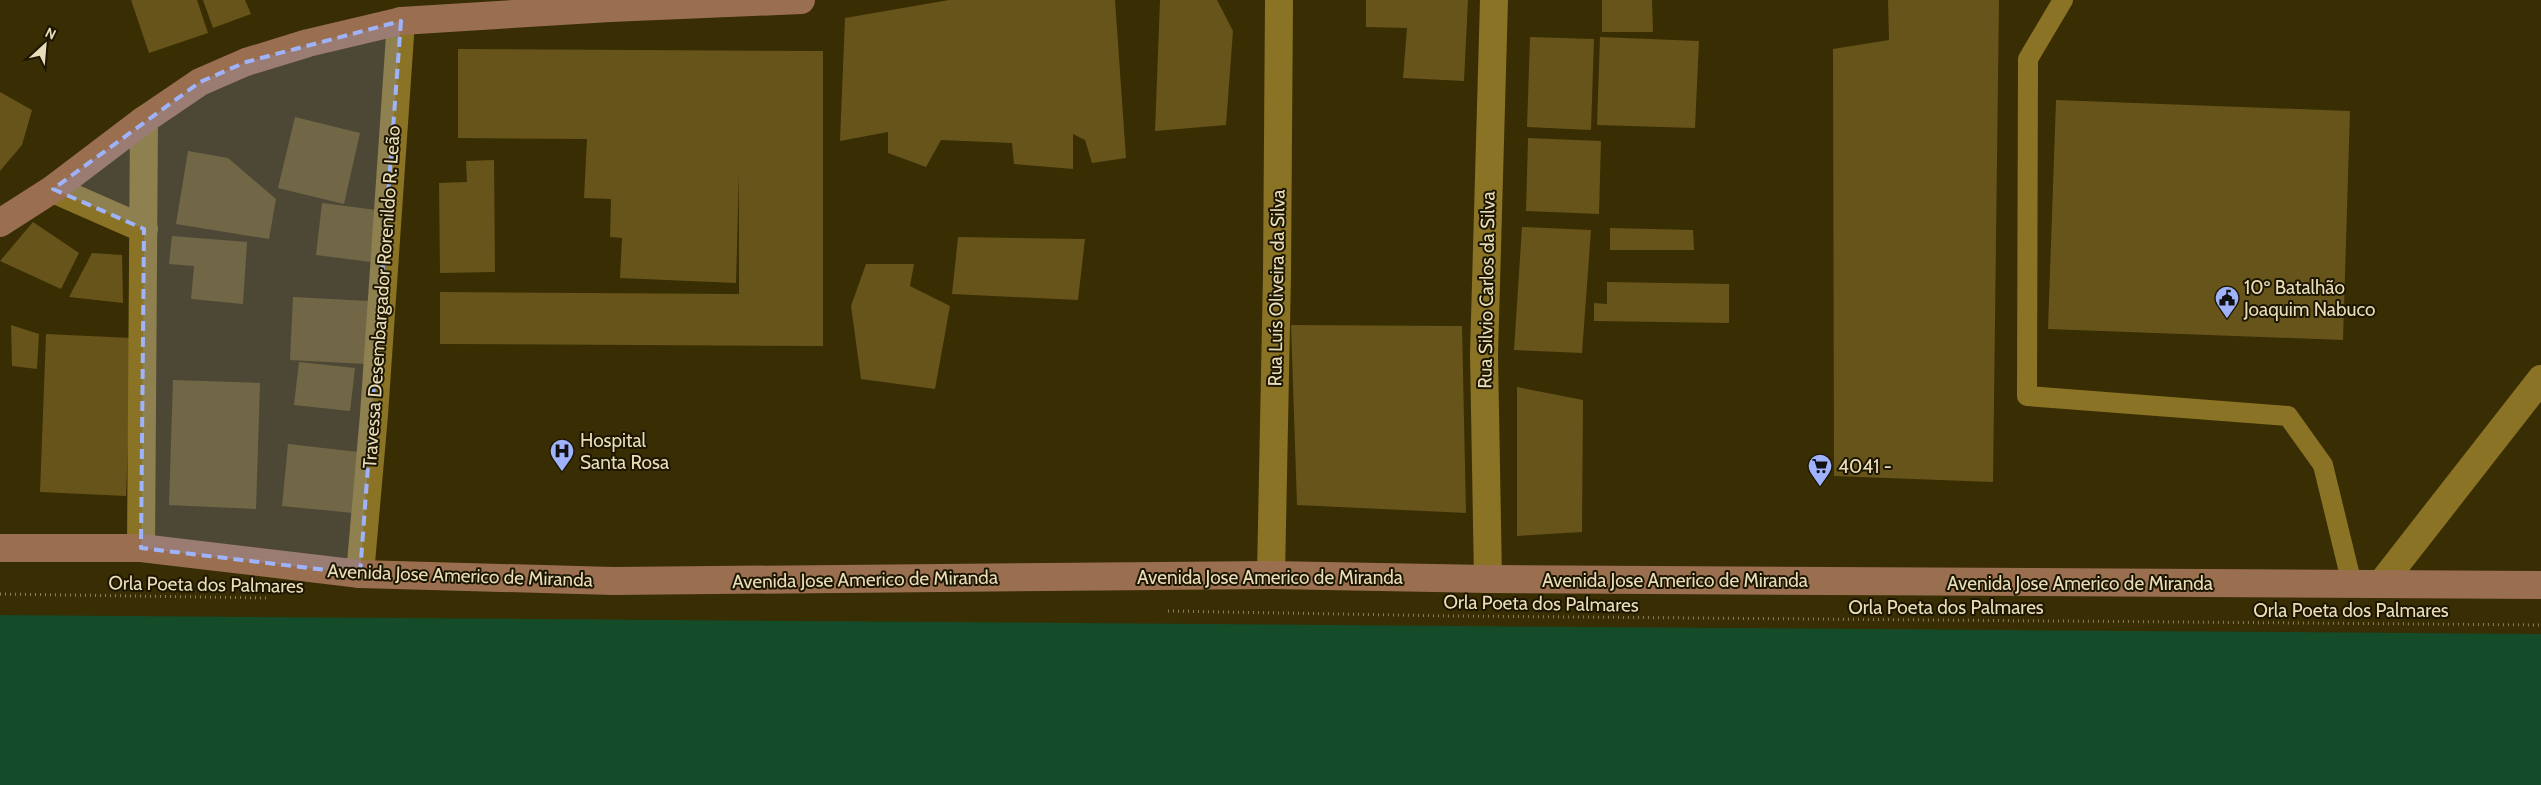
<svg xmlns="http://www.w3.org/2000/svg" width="2541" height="785" font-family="Cabin,sans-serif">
<rect width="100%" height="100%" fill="#392d03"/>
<path fill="#144b29" d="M0 615 2541 634V785H0Z"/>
<path fill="#66541a" d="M131 0H197L208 33 149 53Z
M203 0H245L251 14 213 28Z
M949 0H1115L1126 158 1092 163 1085 140 1073 134V169L1014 164 1012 143 941 140 926 167 888 153V132L840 141 845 18Z
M1160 0H1217L1233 31 1226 125 1155 131Z
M1366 0H1468L1464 81 1403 78 1407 28 1366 27Z
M1602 0H1652L1653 32H1602Z
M1888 0H1999L1993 482 1834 476 1833 49 1889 40Z
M1530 37 1594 39 1591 130 1527 127Z
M1600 37 1699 41 1695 128 1597 125Z
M458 49 823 51V346L440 344V292L739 294V173L736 283 620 278 622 238 610 237 611 199 584 198 587 139 458 138Z
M0 92 32 110 22 145 0 171Z
M2056 100 2350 111 2343 340 2048 329Z
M295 117 360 133 344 204 278 188Z
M1528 138 1601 141 1599 214 1526 211Z
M188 151 228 158 276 199 269 239 176 224Z
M494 160 495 272 440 273 439 183 467 182 466 161Z
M322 203 376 210 371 262 316 255Z
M33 222 79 253 61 289 0 261Z
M1522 227 1591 230 1582 353 1514 350Z
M1610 228 1693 230 1694 250H1610Z
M172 236 247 242 243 304 191 299 194 266 169 264Z
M958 237 1085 239 1078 300 952 294Z
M92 253 122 255 123 303 69 297Z
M866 264H914L910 286 950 306 935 389 861 379 851 306Z
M1607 282 1729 284V323L1594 321V303L1607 304Z
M293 297 369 301 366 364 290 360Z
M11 325 39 334 37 369 12 366Z
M1291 325 1462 326 1466 513 1297 505Z
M46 334 132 338 126 496 40 492Z
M299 362 355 368 350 411 294 405Z
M173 380 260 383 256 509 169 505Z
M1517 387 1583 400 1582 532 1517 536Z
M288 444 359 452 353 513 282 506Z"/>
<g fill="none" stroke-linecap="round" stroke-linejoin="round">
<path stroke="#8b7f57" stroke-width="3" stroke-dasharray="1 4" stroke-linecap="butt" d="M0 594 267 598
M1168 611 1454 616 2541 625"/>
<path stroke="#8a7324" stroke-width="20" d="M2063 0 2028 59 2027 396 2288 416 2323 465 2352 584"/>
<path stroke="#8a7324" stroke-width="28" d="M53 189 144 229
M141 548 144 120
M360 574 374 415 401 21
M1271 575 1277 274 1279 0
M1488 579 1484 354 1494 0
M2381 584 2541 379"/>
<path stroke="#9a6f4f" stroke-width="28" d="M0 223 53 189 144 120 200 82 246 62 308 43 401 21 610 8 801 0
M0 548H141L360 574 613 581 1271 575 1488 579 2541 585"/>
</g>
<path fill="#9fb3fd" fill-opacity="0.2" stroke="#9fb3fd" stroke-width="4" stroke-dasharray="10 6" stroke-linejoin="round" d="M401 21 360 574 141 548 144 229 53 189 200 82 246 62Z"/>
<defs>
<symbol id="civic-pin" viewBox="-11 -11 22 30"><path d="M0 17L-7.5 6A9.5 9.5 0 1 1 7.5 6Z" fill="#9fb3fd" stroke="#1d1601"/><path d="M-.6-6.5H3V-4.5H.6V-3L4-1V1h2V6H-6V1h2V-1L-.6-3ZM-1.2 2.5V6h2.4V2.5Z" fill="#111"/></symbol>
<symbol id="hospital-pin" viewBox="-11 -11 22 30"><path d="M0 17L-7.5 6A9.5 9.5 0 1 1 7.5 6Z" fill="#9fb3fd" stroke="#1d1601"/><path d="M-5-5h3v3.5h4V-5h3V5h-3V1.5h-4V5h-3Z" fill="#111"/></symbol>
<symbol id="supermarket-pin" viewBox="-11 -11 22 30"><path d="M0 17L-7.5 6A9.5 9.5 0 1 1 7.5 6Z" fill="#9fb3fd" stroke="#1d1601"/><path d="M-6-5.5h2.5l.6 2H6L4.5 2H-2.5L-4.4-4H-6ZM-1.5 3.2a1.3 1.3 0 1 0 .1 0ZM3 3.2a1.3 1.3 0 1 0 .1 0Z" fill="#111"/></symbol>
</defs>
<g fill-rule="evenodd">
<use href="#civic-pin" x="2213" y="284" width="28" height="38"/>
<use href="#hospital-pin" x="548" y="437" width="28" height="38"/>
<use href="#supermarket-pin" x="1806" y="452" width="28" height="38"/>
</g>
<g text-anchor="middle" stroke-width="4" stroke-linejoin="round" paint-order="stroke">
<g font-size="19" fill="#e9ddb9" stroke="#1d1601" text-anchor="start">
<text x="2244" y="294">10º Batalhão<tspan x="2244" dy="22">Joaquim Nabuco</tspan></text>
<text x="580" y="447">Hospital<tspan x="580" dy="22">Santa Rosa</tspan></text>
<text x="1838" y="473">4041 -</text>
</g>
<g font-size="19" fill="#e9ddb9" stroke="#1d1601">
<text transform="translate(1276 288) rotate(-89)" y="7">Rua Luís Oliveira da Silva</text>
<text transform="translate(1486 290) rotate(-89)" y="7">Rua Silvio Carlos da Silva</text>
<text transform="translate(381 297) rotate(-86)" y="7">Travessa Desembargador Rorenildo R. Leão</text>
<text transform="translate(460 575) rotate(2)" y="7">Avenida Jose Americo de Miranda</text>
<text x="1270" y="584">Avenida Jose Americo de Miranda</text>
<text transform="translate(865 579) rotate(-1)" y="7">Avenida Jose Americo de Miranda</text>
<text x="1675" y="587">Avenida Jose Americo de Miranda</text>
<text x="2080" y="590">Avenida Jose Americo de Miranda</text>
<text transform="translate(206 584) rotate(1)" y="7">Orla Poeta dos Palmares</text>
<text transform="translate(1541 603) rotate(1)" y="7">Orla Poeta dos Palmares</text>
<text x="1946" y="614">Orla Poeta dos Palmares</text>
<text x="2351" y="617">Orla Poeta dos Palmares</text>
</g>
</g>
<g transform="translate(45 45) rotate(26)" stroke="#1d1601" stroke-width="4" paint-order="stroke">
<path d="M0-4L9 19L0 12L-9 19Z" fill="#e9ddb9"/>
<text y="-8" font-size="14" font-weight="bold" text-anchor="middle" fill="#e9ddb9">N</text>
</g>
</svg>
